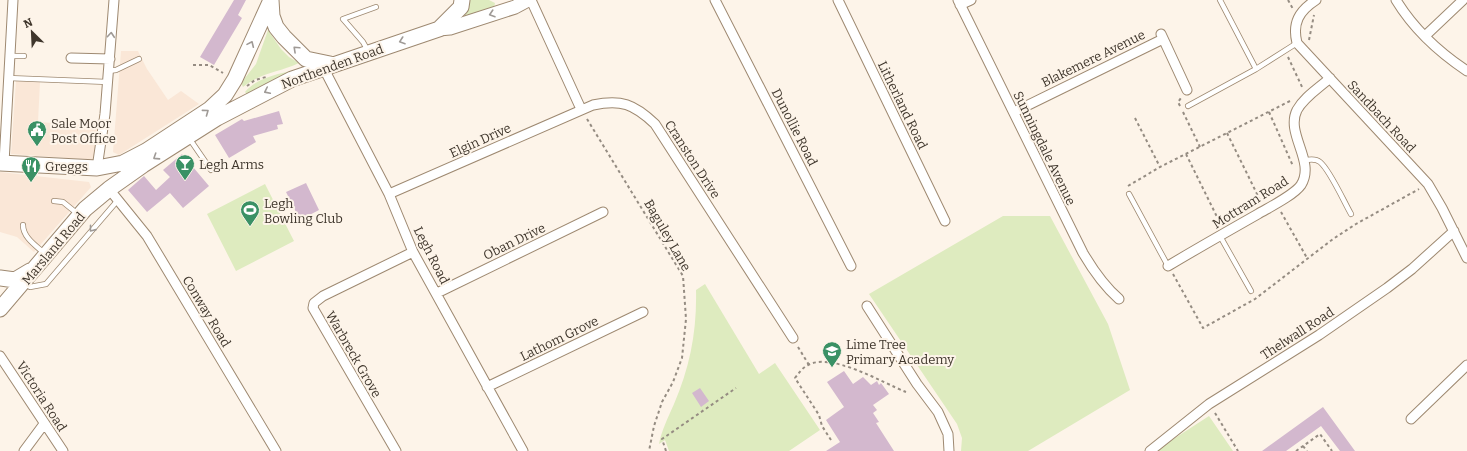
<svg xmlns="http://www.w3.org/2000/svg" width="1467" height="451" font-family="Bitter,serif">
<rect width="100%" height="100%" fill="#fdf4e9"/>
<path fill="#fae7d7" d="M121 51H138L147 69 168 100 181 91 199 104 119 155 113 152Z
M16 81 40 82 38 122 97 126 95 160 11 154Z
M0 172 89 182 91 187 34 252 17 237 0 232Z"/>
<path fill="#deebbf" d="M470 0H489L495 3 494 8 464 17Z
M268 30 281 49 289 57 299 63C278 73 264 71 243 87L241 83 256 64Z
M303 68 247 94 245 92C258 76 284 73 303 68Z
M265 184 294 241 236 271 207 214Z
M1003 216H1050L1108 324 1130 390 1028 451H961L962 438 957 424 869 294Z
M705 284 759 374 775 363 820 430 789 451H669L665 440 659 444C662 429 668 418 674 404 690 367 697 331 696 290Z
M1209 416 1233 451H1155Z"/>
<path fill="#d3b8ce" d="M234 0H246L238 15 242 18 214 65 200 57Z
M279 111 283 124 277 125 278 129 253 136 256 142 229 158 215 135 242 119 244 121Z
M182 154 209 186 183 208 170 193 147 212 128 190 144 176 156 190 170 177 163 170Z
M306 183 319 210 300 220 286 192Z
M844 371 853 384 863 377 871 385 877 381 879 385 881 383 889 394 873 405 877 410 873 413 879 422 876 423 894 451H826L840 442 826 420 844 407 827 382Z
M700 388 709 401 701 407 692 393Z
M1323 407 1355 451H1340L1321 426 1286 451H1262Z"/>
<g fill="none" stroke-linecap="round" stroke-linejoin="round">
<defs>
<path id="lane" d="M1220 0 1256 69
M368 51 363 42 343 19 376 7
M9 56H24
M108 71 116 70 139 59
M8 78 108 82
M1188 106 1256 69 1297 43
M189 138 211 170
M1305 160C1310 160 1315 158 1320 162 1330 170 1344 202 1351 214
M1129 194 1168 266
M54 201 63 202 79 215
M23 225C23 237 35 245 44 253
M1220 236 1251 291
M24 283 30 287 46 284 118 200"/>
<path id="street" d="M531 0 581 109
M715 0 851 266
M838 0 945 221
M958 0 1083 253C1093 270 1104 286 1119 299
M1316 0C1299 11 1292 23 1297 43L1428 184 1442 208 1467 258
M1396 0C1413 28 1440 53 1467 71
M960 5 971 0
M1161 34 1187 90
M1425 36 1463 0
M71 58 110 59
M323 67 389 194 413 252 523 451
M1014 112 1163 39
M4 163 13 0
M97 168 105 114 114 0
M109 189 147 236 276 451
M389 194 593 105C621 99 634 104 655 124L793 338
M1168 266C1198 248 1228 231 1258 214 1270 207 1294 195 1301 185 1316 161 1285 134 1297 110 1304 97 1319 88 1330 78
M437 293 603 212
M867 306 917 384 938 412 948 434 949 451
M0 356 63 451
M487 387 643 312
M1411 419 1467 365
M24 451 44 424
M396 451 313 308 314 303 323 296 413 252
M1150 451 1209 404 1319 335 1387 288 1412 269 1454 231"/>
<path id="secondary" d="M439 29 450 28 515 7 528 0"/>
<path id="primary" d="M271 0 272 16 276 27 284 37 306 59 330 64
M0 163 97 168 123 163 146 151 210 109 225 95 235 79 271 0
M0 278 15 280 30 271
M0 309 85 209 109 189 143 165 217 118 292 79 439 29 461 7 462 0"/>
</defs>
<use href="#lane" stroke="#9e8971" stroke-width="6"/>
<use href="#street" stroke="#9e8971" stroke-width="11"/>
<use href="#secondary" stroke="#9e8971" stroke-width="15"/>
<use href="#primary" stroke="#9e8971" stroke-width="17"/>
<path stroke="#958c82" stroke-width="2" stroke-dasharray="3 3" stroke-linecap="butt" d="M1288 0 1293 9
M1309 40 1314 15
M1288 57 1303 89
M193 65H209L223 73
M247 86 255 80 266 77
M1180 106 1178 102 1181 98
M1183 112 1200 147
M1269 112 1293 166
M1135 118 1160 167
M587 119 683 276 686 319 682 358 673 382 662 402 654 426 649 451
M1227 133 1261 202
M1186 154 1221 225
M1128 186 1160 167 1290 101
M1281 212 1307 258
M1173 274 1203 328 1255 299 1333 239 1356 224 1419 189
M798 347 809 365
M1215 413 1238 451
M831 440 822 426 819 415 795 378C799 373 802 368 808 365 832 352 883 383 906 392
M1303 446 1307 451
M666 451 662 439 736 388
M1296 451 1320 434 1332 451"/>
<use href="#lane" stroke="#fff" stroke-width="4.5"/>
<use href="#street" stroke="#fff" stroke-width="9"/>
<use href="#secondary" stroke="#fff" stroke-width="13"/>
<use href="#primary" stroke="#fff" stroke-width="15"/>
</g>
<defs><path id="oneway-chevron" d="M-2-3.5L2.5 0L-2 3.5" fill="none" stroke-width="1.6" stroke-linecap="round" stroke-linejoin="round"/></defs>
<g stroke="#9f9a96">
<use href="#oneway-chevron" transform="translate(492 14) rotate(162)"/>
<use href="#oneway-chevron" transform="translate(111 35) rotate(-85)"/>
<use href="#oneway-chevron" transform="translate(402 41) rotate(161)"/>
<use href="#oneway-chevron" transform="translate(251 44) rotate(-66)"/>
<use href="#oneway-chevron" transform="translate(296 49) rotate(-137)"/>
<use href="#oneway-chevron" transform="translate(267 91) rotate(154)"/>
<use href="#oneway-chevron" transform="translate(206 112) rotate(-36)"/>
<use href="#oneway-chevron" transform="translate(156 157) rotate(147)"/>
<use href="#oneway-chevron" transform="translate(92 229) rotate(129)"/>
</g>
<defs>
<symbol id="civic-pin" viewBox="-11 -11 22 30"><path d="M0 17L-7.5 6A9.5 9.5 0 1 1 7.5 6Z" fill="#3a9165" stroke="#fdf4e9"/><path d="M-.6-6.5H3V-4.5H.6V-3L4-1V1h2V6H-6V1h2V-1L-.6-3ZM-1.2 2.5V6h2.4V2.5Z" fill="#fff"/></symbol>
<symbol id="bar-pin" viewBox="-11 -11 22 30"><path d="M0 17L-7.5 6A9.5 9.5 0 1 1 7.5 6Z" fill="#3a9165" stroke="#fdf4e9"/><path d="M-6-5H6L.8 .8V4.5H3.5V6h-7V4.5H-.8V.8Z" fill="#fff"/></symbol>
<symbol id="restaurant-pin" viewBox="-11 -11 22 30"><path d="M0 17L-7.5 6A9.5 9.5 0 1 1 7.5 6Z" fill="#3a9165" stroke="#fdf4e9"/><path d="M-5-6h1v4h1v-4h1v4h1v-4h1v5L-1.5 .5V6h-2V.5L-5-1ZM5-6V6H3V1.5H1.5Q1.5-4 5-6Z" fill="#fff"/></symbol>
<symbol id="stadium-pin" viewBox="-11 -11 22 30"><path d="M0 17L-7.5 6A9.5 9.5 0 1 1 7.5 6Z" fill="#3a9165" stroke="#fdf4e9"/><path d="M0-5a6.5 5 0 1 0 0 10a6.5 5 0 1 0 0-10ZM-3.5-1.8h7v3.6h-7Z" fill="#fff"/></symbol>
<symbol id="school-pin" viewBox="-11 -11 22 30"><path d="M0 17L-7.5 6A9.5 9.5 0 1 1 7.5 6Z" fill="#3a9165" stroke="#fdf4e9"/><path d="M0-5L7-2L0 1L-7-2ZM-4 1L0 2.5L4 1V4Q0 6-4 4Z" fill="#fff"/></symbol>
</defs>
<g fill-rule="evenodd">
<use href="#civic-pin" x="26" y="119" width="22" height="30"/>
<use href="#bar-pin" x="174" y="153" width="22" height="30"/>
<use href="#restaurant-pin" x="20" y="155" width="22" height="30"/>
<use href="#stadium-pin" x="239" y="199" width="22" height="30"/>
<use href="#school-pin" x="821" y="340" width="22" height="30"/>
</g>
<g text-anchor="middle" stroke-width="4" stroke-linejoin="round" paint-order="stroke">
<g font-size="13" fill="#3f362c" stroke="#fdf4e9">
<text transform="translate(1093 58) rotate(-26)" y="5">Blakemere Avenue</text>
<text transform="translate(332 66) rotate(-20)" y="5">Northenden Road</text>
<text transform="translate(903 105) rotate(64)" y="5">Litherland Road</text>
<text transform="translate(1382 116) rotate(47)" y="5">Sandbach Road</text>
<text transform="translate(795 127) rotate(63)" y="5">Dunollie Road</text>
<text transform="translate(480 140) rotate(-24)" y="5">Elgin Drive</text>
<text transform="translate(1045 148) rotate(64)" y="5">Sunningdale Avenue</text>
<text transform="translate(693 159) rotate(57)" y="5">Cranston Drive</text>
<text transform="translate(1250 202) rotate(-32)" y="5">Mottram Road</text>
<text transform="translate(668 235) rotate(60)" y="5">Baguley Lane</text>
<text transform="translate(514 241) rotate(-26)" y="5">Oban Drive</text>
<text transform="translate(53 248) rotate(-50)" y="5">Marsland Road</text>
<text transform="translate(432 255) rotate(63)" y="5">Legh Road</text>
<text transform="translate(207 311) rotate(59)" y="5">Conway Road</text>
<text transform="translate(1297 333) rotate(-33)" y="5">Thelwall Road</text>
<text transform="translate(559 338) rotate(-26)" y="5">Lathom Grove</text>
<text transform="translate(354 354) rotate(60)" y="5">Warbreck Grove</text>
<text transform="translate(42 396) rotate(57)" y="5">Victoria Road</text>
</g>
<g font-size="13" fill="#3f362c" stroke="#fdf4e9" text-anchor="start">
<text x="51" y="128">Sale Moor<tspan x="51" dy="15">Post Office</tspan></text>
<text x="199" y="169">Legh Arms</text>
<text x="45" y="171">Greggs</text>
<text x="264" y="208">Legh<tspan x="264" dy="15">Bowling Club</tspan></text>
<text x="846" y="349">Lime Tree<tspan x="846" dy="15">Primary Academy</tspan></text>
</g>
</g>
<g transform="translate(32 32) rotate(336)" stroke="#fdf4e9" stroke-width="3" paint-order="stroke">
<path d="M0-3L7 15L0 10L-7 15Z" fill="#3f362c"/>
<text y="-6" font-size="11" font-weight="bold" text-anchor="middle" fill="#3f362c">N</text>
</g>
</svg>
